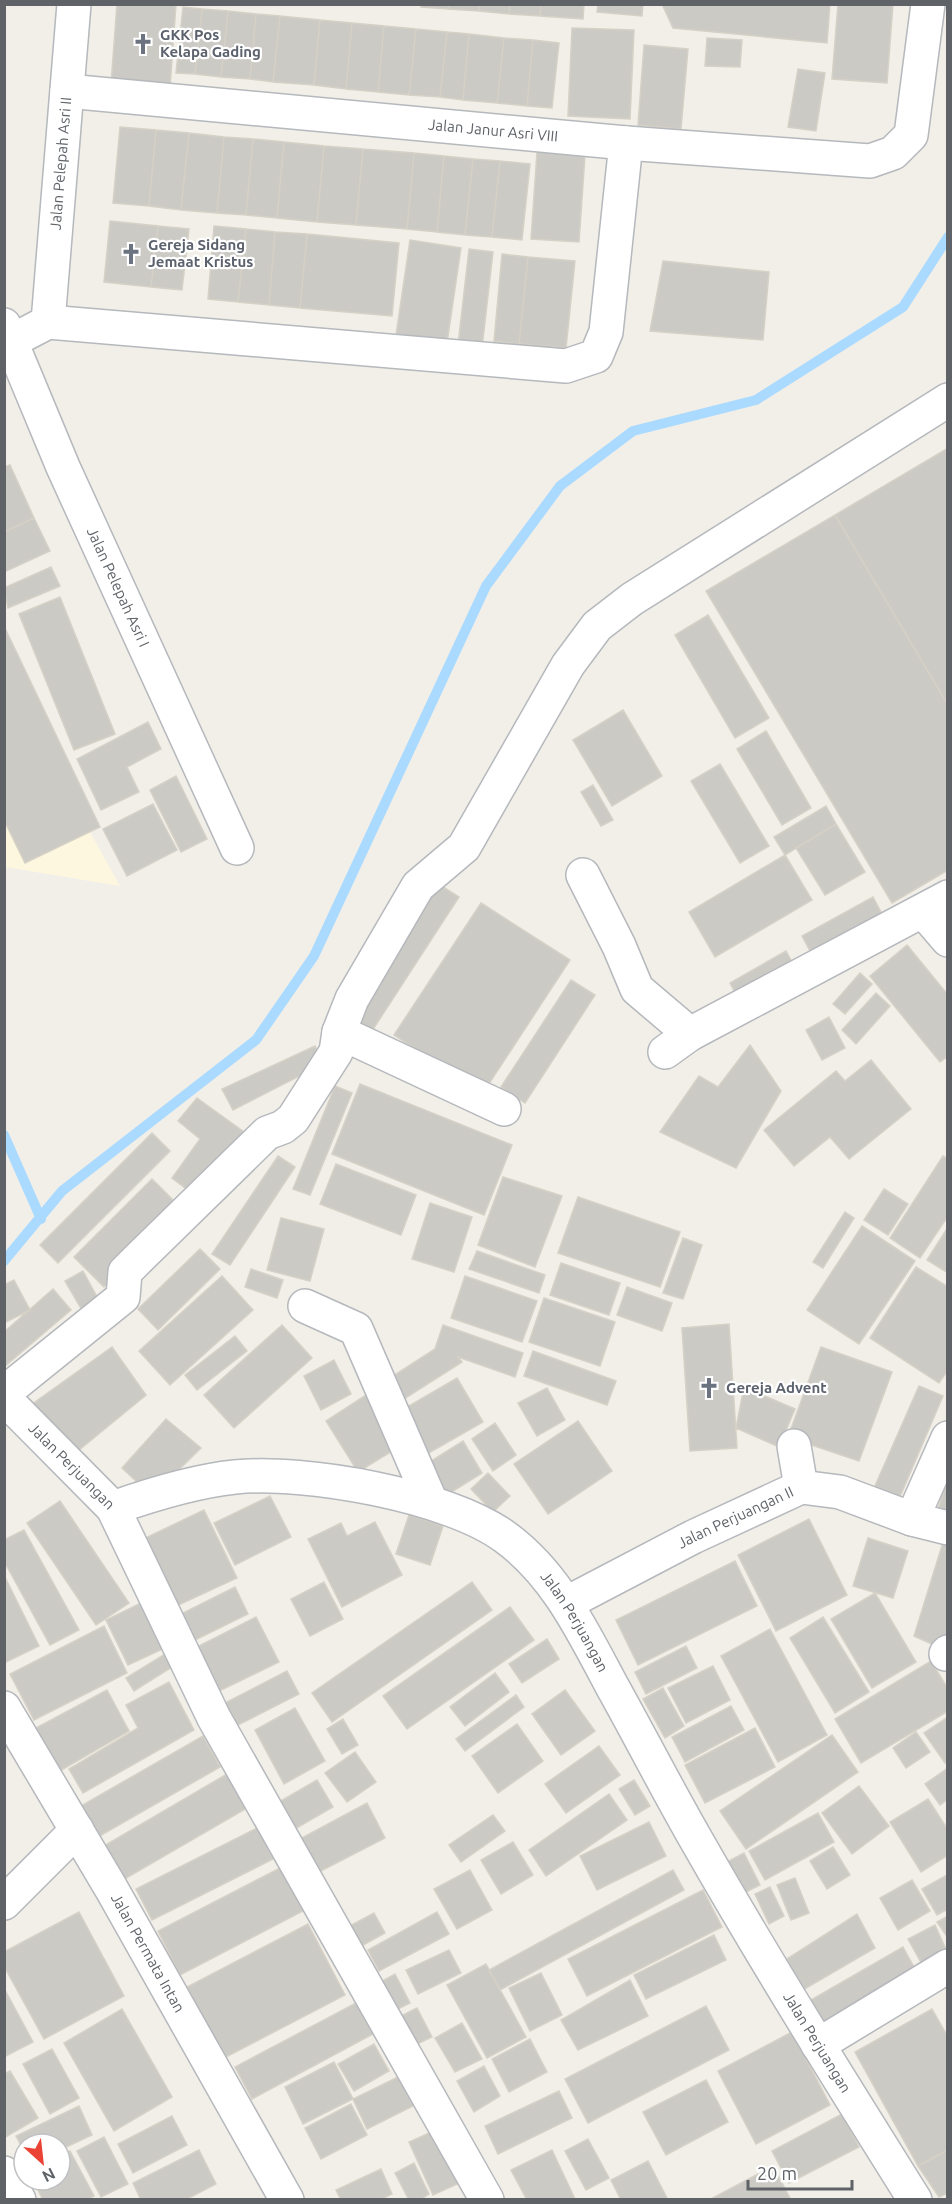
<svg xmlns="http://www.w3.org/2000/svg" width="952" height="2204" font-family="Ubuntu,sans-serif">
<rect width="100%" height="100%" fill="#f1efe8"/>
<path fill="#fef7e0" d="M5 679 120 886 5 867Z"/>
<g fill="none" stroke-linecap="round" stroke-linejoin="round">
<path stroke="#aadaff" stroke-width="10" d="M4 1135 41 1219
M4 1261 62 1191 256 1040 314 956 486 586 560 486 633 431 756 400 903 307 948 237"/>
</g>
<path fill="#cccac5" stroke="#d6d1c6" stroke-width="1.5" d="M117 4H176L170 88 111 84Z
M421 4H449L448 9 421 7Z
M449 4H479V11L448 9Z
M479 4H510L509 14 479 11Z
M510 4H541L540 16 509 14Z
M541 4H584L583 19 540 16Z
M598 4H643L642 16 597 12Z
M662 4H830L827 43 673 28Z
M838 4H893L887 83 832 79Z
M183 7 202 9 195 74 176 73Z
M202 9 228 11 221 77 195 74Z
M228 11 256 14 250 79 221 77Z
M256 14 280 16 273 82 250 79Z
M280 16 320 20 314 85 273 82Z
M320 20 352 23 346 89 314 85Z
M352 23 384 26 378 92 346 89Z
M384 26 416 29 409 95 378 92Z
M572 28 634 30 630 119 568 116Z
M416 29 447 32 440 97 409 95Z
M447 32 469 34 463 100 440 97Z
M469 34 504 38 497 103 463 100Z
M504 38 533 40 527 106 497 103Z
M707 38 742 40 740 67 705 66Z
M533 40 559 43 552 108 527 106Z
M644 45 688 49 681 129 638 125Z
M798 69 825 73 816 131 788 127Z
M120 127 156 130 149 206 113 203Z
M156 130 189 133 181 210 149 206Z
M189 133 224 137 217 213 181 210Z
M224 137 253 139 246 215 217 213Z
M253 139 284 142 277 218 246 215Z
M284 142 324 146 317 222 277 218Z
M324 146 363 149 356 225 317 222Z
M363 149 414 153 407 229 356 225Z
M537 152 585 155 579 242 531 239Z
M414 153 444 156 437 232 407 229Z
M444 156 473 159 465 235 437 232Z
M473 159 500 161 492 237 465 235Z
M500 161 530 164 522 240 492 237Z
M110 221 158 226 151 287 104 282Z
M158 226 189 229 182 290 151 287Z
M214 226 246 229 238 302 208 299Z
M246 229 275 232 269 305 238 302Z
M275 232 307 234 300 308 269 305Z
M307 234 399 243 392 316 300 308Z
M410 240 461 248 447 343 396 335Z
M469 249 493 252 482 348 458 345Z
M502 254 528 257 519 344 494 341Z
M528 257 575 261 566 348 519 344Z
M663 261 769 272 763 340 650 331Z
M948 448V705L835 515Z
M10 465 34 518 4 532V467Z
M835 515 948 705V870L892 903 706 591Z
M34 518 50 551 4 572V532Z
M51 567 60 586 8 608 4 588Z
M60 597 115 734 74 750 19 614Z
M708 615 769 718 735 738 675 635Z
M4 626 100 827 25 863 4 820Z
M623 710 662 776 612 806 573 740Z
M148 722 161 749 127 767 139 792 101 810 77 759Z
M766 731 811 808 782 825 737 749Z
M720 764 769 846 740 863 691 781Z
M176 776 207 839 181 852 150 790Z
M593 785 613 820 601 826 581 792Z
M153 804 177 850 127 876 103 829Z
M826 806 836 824 785 855 774 837Z
M836 824 865 872 825 895 796 848Z
M785 855 812 900 715 957 689 912Z
M432 880 459 897 370 1034 346 1018Z
M873 897 889 927 818 966 802 936Z
M481 903 570 960 483 1093 394 1035Z
M907 945 948 995V1056L940 1062 870 976Z
M786 951 797 971 741 1003 730 983Z
M860 973 872 984 845 1014 833 1004Z
M571 980 595 995 525 1103 501 1087Z
M876 993 890 1006 856 1044 842 1030Z
M829 1017 845 1048 822 1060 806 1030Z
M750 1045 781 1091 736 1168 660 1132 699 1076 718 1087Z
M315 1046 323 1064 233 1110 222 1089Z
M871 1060 911 1109 849 1159 830 1137 794 1166 764 1130 836 1071 845 1081Z
M360 1084 512 1145 484 1215 332 1154Z
M335 1086 352 1093 310 1195 293 1189Z
M197 1098 244 1132 197 1197 172 1178 200 1139 178 1121Z
M152 1133 170 1151 58 1263 40 1245Z
M278 1156 295 1167 230 1265 212 1254Z
M943 1156 948 1159V1216L920 1258 890 1238Z
M336 1164 416 1195 401 1235 320 1204Z
M503 1177 562 1196 535 1267 478 1245Z
M152 1179 182 1209 104 1287 74 1257Z
M884 1189 908 1204 888 1235 864 1220Z
M578 1197 680 1232 660 1287 558 1253Z
M430 1203 472 1217 454 1272 412 1259Z
M845 1212 854 1218 823 1268 813 1262Z
M281 1218 324 1229 310 1281 267 1270Z
M862 1226 915 1261 859 1344 807 1310Z
M948 1227V1273L927 1260Z
M683 1238 702 1245 683 1299 663 1293Z
M200 1249 220 1269 158 1330 138 1309Z
M477 1251 545 1275 539 1293 469 1269Z
M561 1263 620 1283 609 1315 550 1295Z
M916 1267 948 1287V1370L939 1383 870 1338Z
M251 1269 283 1280 277 1298 245 1287Z
M83 1271 103 1308 86 1317 65 1281Z
M222 1276 253 1310 170 1385 139 1351Z
M465 1276 537 1301 522 1342 451 1318Z
M14 1280 30 1310 4 1323V1285Z
M627 1287 672 1303 662 1331 617 1315Z
M53 1289 71 1310 4 1367V1332Z
M544 1298 615 1322 600 1366 529 1342Z
M729 1324 737 1448 690 1451 682 1328Z
M282 1325 312 1358 234 1428 204 1395Z
M443 1325 523 1353 515 1377 458 1357 462 1362 404 1399 390 1378 435 1349Z
M235 1336 247 1351 197 1390 185 1375Z
M112 1347 146 1395 73 1455 31 1405Z
M821 1347 892 1372 859 1461 788 1437Z
M533 1351 616 1381 607 1405 524 1376Z
M334 1360 351 1394 321 1410 304 1376Z
M457 1378 483 1422 427 1454 402 1410Z
M919 1386 943 1396 899 1499 874 1488Z
M744 1387 795 1409 779 1447 736 1428Z
M547 1388 565 1420 537 1436 518 1403Z
M369 1393 402 1445 358 1472 326 1421Z
M166 1419 201 1448 152 1496 122 1468Z
M578 1421 612 1471 548 1514 514 1464Z
M495 1423 516 1455 493 1471 472 1439Z
M463 1441 482 1473 447 1495 428 1463Z
M488 1473 510 1496 493 1512 471 1489Z
M948 1478V1512L938 1509Z
M270 1496 291 1537 235 1565 214 1523Z
M60 1501 129 1603 96 1625 27 1523Z
M204 1510 237 1578 172 1608 137 1542Z
M409 1515 443 1526 430 1565 396 1554Z
M809 1519 847 1595 776 1631 738 1555Z
M375 1522 402 1575 342 1607 308 1539 341 1523 347 1536Z
M24 1530 79 1630 50 1645 4 1561V1540Z
M868 1538 908 1551 893 1598 853 1586Z
M944 1539 948 1540V1642L943 1649 914 1636Z
M735 1561 757 1606 638 1665 616 1620Z
M4 1575 39 1646 4 1663Z
M324 1582 343 1619 310 1636 291 1599Z
M472 1582 492 1610 332 1722 312 1693Z
M235 1587 248 1614 185 1645 171 1619Z
M875 1593 916 1662 872 1688 831 1619Z
M143 1602 165 1648 128 1665 106 1620Z
M510 1607 534 1640 407 1729 383 1696Z
M256 1617 279 1662 215 1693 189 1651Z
M823 1617 869 1692 835 1713 790 1638Z
M104 1626 127 1673 34 1720 10 1674Z
M770 1629 827 1735 778 1762 721 1656Z
M547 1639 559 1659 522 1683 509 1664Z
M686 1646 697 1668 646 1694 635 1672Z
M165 1654 172 1667 134 1691 126 1678Z
M931 1661 948 1689V1711L861 1763 835 1719Z
M713 1666 730 1700 686 1723 668 1688Z
M287 1671 299 1694 232 1728 221 1705Z
M495 1673 509 1692 465 1726 450 1707Z
M169 1682 194 1730 83 1793 69 1769 138 1728 126 1705Z
M663 1688 684 1726 665 1738 643 1699Z
M107 1690 129 1731 58 1772 34 1729Z
M565 1690 595 1731 561 1755 532 1714Z
M516 1695 524 1707 465 1751 456 1739Z
M731 1706 744 1730 685 1762 672 1737Z
M295 1708 325 1761 284 1784 255 1730Z
M948 1717V1761L945 1763 924 1733Z
M343 1719 358 1745 342 1754 327 1729Z
M517 1724 543 1761 498 1793 472 1756Z
M755 1728 775 1767 705 1803 685 1765Z
M916 1732 930 1752 906 1768 893 1748Z
M832 1735 858 1772 746 1849 720 1811Z
M203 1736 220 1767 91 1841 74 1810Z
M599 1746 620 1775 566 1813 545 1784Z
M355 1752 376 1782 347 1802 325 1773Z
M948 1768V1799L940 1805 925 1784Z
M227 1774 247 1808 116 1884 97 1850Z
M317 1780 333 1807 288 1833 272 1806Z
M634 1780 650 1806 635 1815 619 1789Z
M859 1786 889 1826 852 1854 822 1813Z
M609 1794 627 1820 546 1876 529 1850Z
M928 1799 948 1830V1855L921 1872 890 1822Z
M367 1803 385 1838 317 1873 298 1840Z
M818 1813 834 1842 765 1880 749 1851Z
M493 1815 505 1831 461 1862 449 1845Z
M649 1822 666 1856 597 1890 580 1856Z
M257 1828 273 1859 152 1920 136 1889Z
M513 1842 533 1875 501 1894 481 1860Z
M833 1847 850 1875 827 1889 810 1861Z
M744 1853 760 1885 736 1897 721 1865Z
M280 1868 303 1911 180 1975 158 1931Z
M470 1870 492 1910 457 1929 434 1889Z
M673 1870 684 1890 500 1990 489 1970Z
M947 1875 948 1909 937 1915 922 1889Z
M795 1878 809 1913 791 1920 777 1885Z
M912 1880 930 1911 898 1930 880 1898Z
M770 1887 784 1916 769 1924 755 1894Z
M703 1890 722 1927 587 1996 568 1959Z
M79 1912 124 1996 44 2039 4 1966V1952Z
M437 1912 449 1934 379 1971 368 1950Z
M374 1913 385 1933 358 1948 346 1928Z
M857 1914 875 1948 796 1994 779 1964Z
M948 1916V1938L937 1922Z
M308 1924 345 1995 224 2058 187 1987Z
M935 1925 948 1954 923 1966 908 1939Z
M714 1935 726 1960 646 1999 634 1975Z
M903 1947 920 1978 821 2034 804 2004Z
M449 1950 461 1973 418 1994 406 1970Z
M486 1964 526 2037 487 2058 447 1985Z
M541 1973 562 2015 530 2031 509 1988Z
M395 1974 410 2003 392 2012 377 1984Z
M630 1980 648 2016 578 2050 561 2020Z
M4 1988 33 2042 4 2057Z
M356 2003 373 2034 252 2099 235 2067Z
M706 2006 729 2050 588 2123 565 2079Z
M417 2008 432 2037 411 2047 395 2019Z
M122 2009 172 2097 114 2131 64 2043Z
M932 2009 948 2037V2150L918 2166 855 2052Z
M462 2023 482 2059 455 2072 435 2038Z
M792 2032 830 2105 756 2144 718 2071Z
M530 2039 547 2072 509 2092 492 2059Z
M374 2044 389 2071 354 2091 338 2064Z
M52 2049 79 2098 50 2114 23 2064Z
M334 2062 353 2099 303 2124 285 2087Z
M484 2066 500 2096 474 2112 457 2081Z
M10 2071 38 2118 4 2138V2074Z
M402 2075 417 2104 367 2129 353 2099Z
M706 2080 728 2122 666 2155 643 2112Z
M559 2091 572 2118 498 2154 485 2126Z
M351 2104 367 2135 321 2159 305 2128Z
M79 2106 92 2135 60 2150V2144H24V2151L16 2136Z
M842 2114 859 2147 789 2183 772 2151Z
M172 2116 187 2145 133 2173 118 2144Z
M440 2128 464 2181 433 2195 409 2142Z
M104 2137 128 2184 101 2197 77 2151Z
M588 2139 609 2178 586 2190 565 2151Z
M199 2150 216 2184 185 2200H141L133 2183Z
M552 2150 575 2199 527 2200 511 2170Z
M948 2150V2193L939 2197 918 2166Z
M70 2151 94 2196 87 2200H43L33 2180H60V2156Z
M648 2161 668 2200H621L611 2180Z
M414 2163 429 2194 420 2200H409L395 2173Z
M773 2166 791 2200H709Z
M381 2169 392 2194 380 2200H341L336 2190Z"/>
<g fill="none" stroke-linecap="round" stroke-linejoin="round">
<defs>
<g id="minor">
<path id="s1" d="M67 91 626 143 870 161 893 153 911 135 928 4"/>
<path id="s2" d="M48 322 74 4"/>
<path id="s3" d="M4 325 63 467 237 848"/>
<path d="M4 345 48 322 566 366 596 356 606 332 626 143"/>
<path d="M583 875 619 946 637 989 690 1034"/>
<path d="M924 912 948 940"/>
<path d="M339 1032 504 1109"/>
<path d="M665 1052 690 1034 948 897"/>
<path d="M305 1306 356 1329 431 1502"/>
<path d="M4 1393 123 1297 125 1272 136 1261 267 1133 283 1127 293 1119 336 1052 339 1032 352 999 418 886 464 847 568 665 597 626 632 599 948 400"/>
<path id="s4" d="M4 1398 113 1508C150 1495 196 1481 235 1477 304 1470 448 1495 505 1537 556 1574 583 1632 612 1686 641 1738 668 1791 698 1843 767 1964 841 2082 915 2200"/>
<path d="M794 1446 801 1487"/>
<path d="M113 1508 214 1718 487 2200"/>
<path d="M912 1519 948 1438"/>
<path id="s5" d="M567 1603 693 1537 801 1487 840 1492 912 1519 948 1528"/>
<path d="M946 1654 948 1652"/>
<path id="s6" d="M4 1708 111 1888 287 2200"/>
<path d="M4 1903 77 1830"/>
<path d="M818 2045 948 1966"/>
<path d="M4 2173 19 2200"/>
</g>
</defs>
<use href="#minor" stroke="#b5b8bc" stroke-width="36"/>
<use href="#minor" stroke="#fff" stroke-width="33"/>
</g>
<defs>
<symbol id="church-bare" viewBox="-9 -9 18 18"><path d="M-1.2-6h2.4v3.5h3.3v2.4h-3.3V6h-2.4V-.1h-3.3v-2.4h3.3Z" fill="#6b7280" stroke="#fff" stroke-width="2.5" paint-order="stroke"/></symbol>
</defs>
<g fill-rule="evenodd">
<use href="#church-bare" x="128" y="29" width="30" height="30"/>
<use href="#church-bare" x="116" y="239" width="30" height="30"/>
<use href="#church-bare" x="694" y="1373" width="30" height="30"/>
</g>
<g text-anchor="middle" stroke-width="4.5" stroke-linejoin="round" paint-order="stroke">
<g font-size="15" font-weight="bold" fill="#5b616d" stroke="#fff" text-anchor="start">
<text x="160" y="40">GKK Pos<tspan x="160" dy="17">Kelapa Gading</tspan></text>
<text x="148" y="250">Gereja Sidang<tspan x="148" dy="17">Jemaat Kristus</tspan></text>
<text x="726" y="1393">Gereja Advent</text>
</g>
<g font-size="15" fill="#5f6368" stroke="#fff">
<text dy="5" stroke="none"><textPath href="#s1" startOffset="428">Jalan Janur Asri VIII</textPath></text>
<text dy="5" stroke="none"><textPath href="#s2" startOffset="159">Jalan Pelepah Asri II</textPath></text>
<text dy="5" stroke="none"><textPath href="#s3" startOffset="286">Jalan Pelepah Asri I</textPath></text>
<text dy="5" stroke="none"><textPath href="#s4" startOffset="96">Jalan Perjuangan</textPath></text>
<text dy="5" stroke="none"><textPath href="#s5" startOffset="189">Jalan Perjuangan II</textPath></text>
<text dy="5" stroke="none"><textPath href="#s4" startOffset="672">Jalan Perjuangan</textPath></text>
<text dy="5" stroke="none"><textPath href="#s6" startOffset="284">Jalan Permata Intan</textPath></text>
<text dy="5" stroke="none"><textPath href="#s4" startOffset="1158">Jalan Perjuangan</textPath></text>
</g>
</g>
<rect width="952" height="2204" fill="none" stroke="#5f6368" stroke-width="12"/>
<g transform="translate(42 2162) rotate(153)"><circle r="28" fill="#ffffff" stroke="#bfc1c3" stroke-width="1.5"/>
<path d="M0-4.5L10 22L0 15L-10 22Z" fill="#ea4335"/>
<text y="-9" font-size="16" font-weight="bold" text-anchor="middle" fill="#5f6368">N</text>
</g>
<path d="M748 2180v9h104v-9" fill="none" stroke="#5f6368" stroke-width="3"/>
<text x="757" y="2180" font-size="18" fill="#5f6368" stroke="#ffffff" stroke-width="4.5" paint-order="stroke">20 m</text>
</svg>
